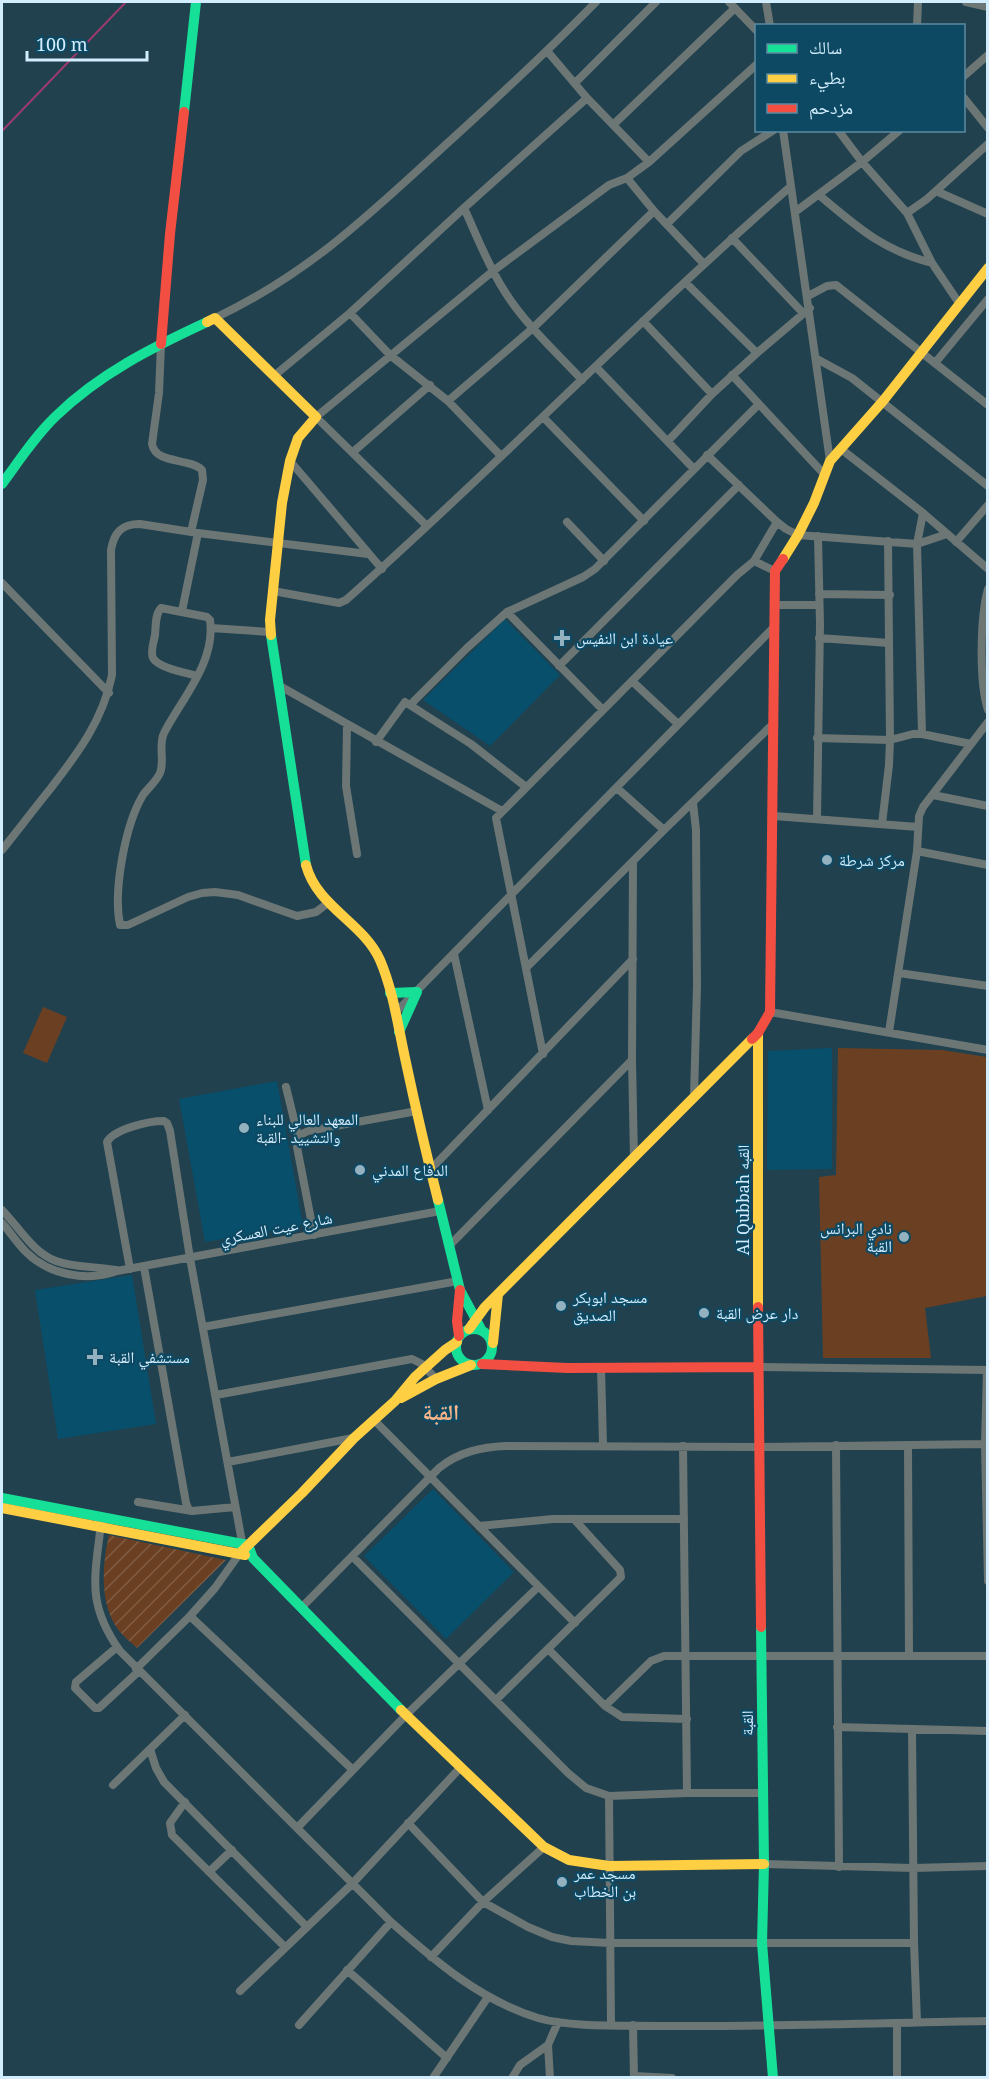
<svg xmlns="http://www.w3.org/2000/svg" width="989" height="2079" font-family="'Noto Serif','Noto Naskh Arabic',serif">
<defs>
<pattern id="garden-furrows" width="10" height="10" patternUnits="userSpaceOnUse" patternTransform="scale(1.5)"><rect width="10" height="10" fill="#6b4022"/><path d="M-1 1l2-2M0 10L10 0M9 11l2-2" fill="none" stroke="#7f5c43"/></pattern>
</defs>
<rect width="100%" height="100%" fill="#21414f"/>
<path fill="#084f6b" d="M505 619 560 675 490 746 423 700Z
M832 1048V1169L767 1170 768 1051Z
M277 1081 303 1225 205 1242 179 1099Z
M132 1275 156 1424 58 1439 35 1290Z
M433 1489 514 1572 446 1639 364 1556Z"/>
<path fill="#6b4022" d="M43 1007 67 1017 47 1063 23 1053Z
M838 1048 942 1050 987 1057V1296L925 1308 931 1358H823L819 1177 836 1175Z"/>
<path fill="url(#garden-furrows)" d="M109 1535 226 1560 137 1648C132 1643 125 1638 120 1632 99 1606 102 1565 109 1535Z"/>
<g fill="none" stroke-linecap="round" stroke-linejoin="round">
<path stroke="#9b3a6e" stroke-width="2" d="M2 131 126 2"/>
<path stroke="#6c7674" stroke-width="8" d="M729 2 756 30
M766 2 770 26
M966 2 988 7
M917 26 918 2
M548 52 587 98 649 162
M964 76 988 55
M575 83 656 2
M964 98 988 128
M614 124 735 8
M783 130 830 461
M838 130 862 162 907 213 932 263 959 303
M627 178 654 211 704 264
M936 191 988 214
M819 195C857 227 882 250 932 263
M464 208C477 236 488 266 505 292 525 324 556 352 582 380
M795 212 862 162 900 130
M907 213 927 199 988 144
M667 224 741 151 774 130
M732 238 803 313
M685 282 757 353
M808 296 827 286 836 285 988 405
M350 313 390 355 448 401 501 456
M215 318C306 275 367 217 441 149 494 101 546 53 596 2
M643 321 712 394
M161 344 159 393 152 444C156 465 189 457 202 470L203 480 191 532
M817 359 852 378 988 486
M935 363 988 299
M596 367 694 469
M275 375 350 313 464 208 587 98
M732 375 824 474
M448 401 533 328 654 211
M543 417 644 521
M668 441 712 394 757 353 810 308
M841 449 923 513 988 569
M353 452 430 385
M707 455 777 522 786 529 798 535 917 544 947 534
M290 461 382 569
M567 522 604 561
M427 526 316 417 493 271 609 185 627 178 649 162 756 65
M956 542 988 505
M754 561 775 571
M2 583 109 693
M988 589C980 618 979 682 988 710
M273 591 339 603 346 600C497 466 638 320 790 187
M819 594 890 595
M774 605H819
M182 611 198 533
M507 612 603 710
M211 628 270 632
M819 638 889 643
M559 666 739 485
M197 676C187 673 158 668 153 658 150 652 154 641 155 635 156 626 155 614 161 608L207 617 210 620C216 662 182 698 164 733 158 745 165 761 160 773 156 782 148 788 143 795 125 825 113 891 120 925H128L188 897 202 893 215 892 238 895 297 916 316 912 328 903
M632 681 678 724
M278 685 502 811
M410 705 467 648 507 612 583 577 595 569 759 404
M347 725 346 786 357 854
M922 734 917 544 923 513
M817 738 890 740 913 734H922L971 744
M376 742 405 702 471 744 526 787
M617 788 664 830
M933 795 988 806
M693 803 696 830 697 986 694 1097
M774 816 918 827
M817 819 820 624 818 536
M882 824 889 765 890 740 888 541
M2 850C18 830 34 809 51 788 78 753 103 720 112 675L111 550C114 533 121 524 140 524L198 533 368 554
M917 851 988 865
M633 863 632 1060 634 1158
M454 954 488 1110
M526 968 664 830 774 723
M899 973 988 986
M770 1012 988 1050
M395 1013 774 627
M889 1032 917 851 919 816 923 807 988 722
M543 1054 496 818 737 575 754 561 777 522
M286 1087 298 1136 297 1147 314 1235
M298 1136 308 1131 417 1111
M431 1169 633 959
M2 1210C19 1227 32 1252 56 1261 74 1268 96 1266 116 1270
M2 1223C10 1232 17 1243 26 1252 49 1275 87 1282 117 1271L440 1211
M449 1246 632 1060
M144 1267 186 1503 189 1510
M130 1269 107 1142C114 1129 149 1121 164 1121L167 1123 170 1131 190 1258 242 1542
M203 1327 458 1281
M601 1367 603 1445
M758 1367 988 1370
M987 1370 985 1444 988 1581
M216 1395 412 1359 422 1364 436 1379
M374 1420 575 1623
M836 1445 839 1867
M683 1446 687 1793
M908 1446 909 1656
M228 1462 353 1438
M138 1502 192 1511 235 1507
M101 1523C95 1578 86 1603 120 1651L391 1922C435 1961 480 2000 538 2018 572 2028 628 2025 665 2026 773 2027 880 2023 988 2021
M479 1526 553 1519H684
M353 1557 568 1773 586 1788 609 1796 687 1793H762
M301 1608 439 1468C459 1452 481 1447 506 1446L760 1447 985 1444
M190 1616 353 1770
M117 1647 76 1682 75 1688 95 1708H99L139 1671
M548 1649 605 1706 622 1717 687 1719
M136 1669 190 1616 215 1588 240 1553
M496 1700 621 1577 620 1570 574 1519
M605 1706 651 1661 664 1656H988
M837 1727 988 1731
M912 1729 914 1943 917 2022
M150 1749 156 1768 164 1782 307 1927
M113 1785 185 1715
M609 1796 611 2025
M185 1802 170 1823 172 1835 285 1947
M408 1823 483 1902 528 1927 552 1937 571 1941 610 1943H914
M297 1828 406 1715 538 1587
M764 1864 913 1868 988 1866
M209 1872 232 1850
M431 1957 483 1902 544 1847
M347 1970 447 2058
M240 1991 352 1884 460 1768
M299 2025 391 1922
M633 2025 634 2078
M634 2076 672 2078
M433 2078 488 1997
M512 2078 520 2065 548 2045
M550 2078 548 2045 558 2022
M897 2078V2023"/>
<path stroke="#16e098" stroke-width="10" d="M184 112 196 2
M2 484C19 461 35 436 56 416 99 374 153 347 207 322
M271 635 306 865
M390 993 417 992 399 1032
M438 1200 460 1290 481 1329
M456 1347a18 18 0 1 1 36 0a18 18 0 1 1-36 0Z
M2 1498 248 1545 253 1558 401 1710
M761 1627 764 1864 762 1943 773 2078"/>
<path stroke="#ffcf43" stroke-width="10" d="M207 322 215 318 316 417 298 438 290 461 282 503 270 620 271 635
M783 559 798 535 814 503 830 461 883 401 988 268
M306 865C317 907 363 922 380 960 393 990 398 1026 405 1058 415 1105 426 1153 438 1200
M758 1033V1307
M469 1329 485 1307 752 1039
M493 1343 498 1294
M401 1398 436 1379 471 1365
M2 1508 245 1555
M240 1553 302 1493 354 1438 395 1401 415 1377 445 1350 457 1342
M401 1710 544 1847 569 1860 609 1866 764 1864"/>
<path stroke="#f24e42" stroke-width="10" d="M161 344 170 234 184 112
M752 1039 758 1033 770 1012 775 571 783 559
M758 1307 761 1627
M459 1336 457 1321 460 1290
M482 1364 567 1368 758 1367"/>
</g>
<g fill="#94b1c0" stroke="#0d4963" stroke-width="2">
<path d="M559 629h6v6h6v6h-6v6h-6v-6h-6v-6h6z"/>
<circle cx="827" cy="860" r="6"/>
<circle cx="244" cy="1128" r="6"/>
<circle cx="360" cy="1170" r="6"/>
<circle cx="904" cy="1237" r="6"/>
<circle cx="561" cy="1306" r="6"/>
<circle cx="704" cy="1313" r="6"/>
<path d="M92 1348h6v6h6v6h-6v6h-6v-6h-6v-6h6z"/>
<circle cx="562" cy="1882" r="6"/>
</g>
<g text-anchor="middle" stroke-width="4.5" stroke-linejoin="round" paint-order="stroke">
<g font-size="16" fill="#d2edfd" stroke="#0d4963" text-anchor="start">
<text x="576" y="644">عيادة ابن النفيس</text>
<text x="839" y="866">مركز شرطة</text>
<text x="256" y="1125">المعهد العالي للبناء<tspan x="256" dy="18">والتشييد -القبة</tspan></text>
<text x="372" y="1176">الدفاع المدني</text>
<text x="892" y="1234" text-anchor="end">نادي البرانس<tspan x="892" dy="18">القبة</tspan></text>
<text x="573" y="1303">مسجد ابوبكر<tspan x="573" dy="18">الصديق</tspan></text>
<text x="716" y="1319">دار عرض القبة</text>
<text x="109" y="1363">مستشفي القبة</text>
<text x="574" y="1879">مسجد عمر<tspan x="574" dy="18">بن الخطاب</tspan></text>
</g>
<g font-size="16" fill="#d2edfd" stroke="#0d4963">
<text transform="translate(743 1200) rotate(-90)" y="6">Al Qubbah القبه</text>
<text transform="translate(276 1228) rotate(-11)" y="6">شارع عيت العسكري</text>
<text transform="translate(747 1723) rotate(-90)" y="6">القبة</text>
</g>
<g font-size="22" font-weight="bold" fill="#fab488" stroke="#0d4963">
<text x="441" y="1420">القبة</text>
</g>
</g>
<rect width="989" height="2079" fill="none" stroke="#d2edfd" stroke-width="6"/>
<rect x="755" y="24" width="210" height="108" fill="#0d4963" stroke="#5c8ba1" stroke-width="1.5"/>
<rect x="767" y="44" width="30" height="9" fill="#16e098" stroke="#5c8ba1" stroke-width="1.5"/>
<text x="809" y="54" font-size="18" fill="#d2edfd">سالك</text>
<rect x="767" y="74" width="30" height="9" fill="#ffcf43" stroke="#5c8ba1" stroke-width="1.5"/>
<text x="809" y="84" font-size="18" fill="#d2edfd">بطيء</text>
<rect x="767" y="104" width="30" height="9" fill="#f24e42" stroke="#5c8ba1" stroke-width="1.5"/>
<text x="809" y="114" font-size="18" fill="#d2edfd">مزدحم</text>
<path d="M27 51v9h120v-9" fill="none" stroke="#d2edfd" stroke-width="3"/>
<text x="36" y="51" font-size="18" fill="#d2edfd" stroke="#0d4963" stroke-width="4.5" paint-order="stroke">100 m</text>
</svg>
